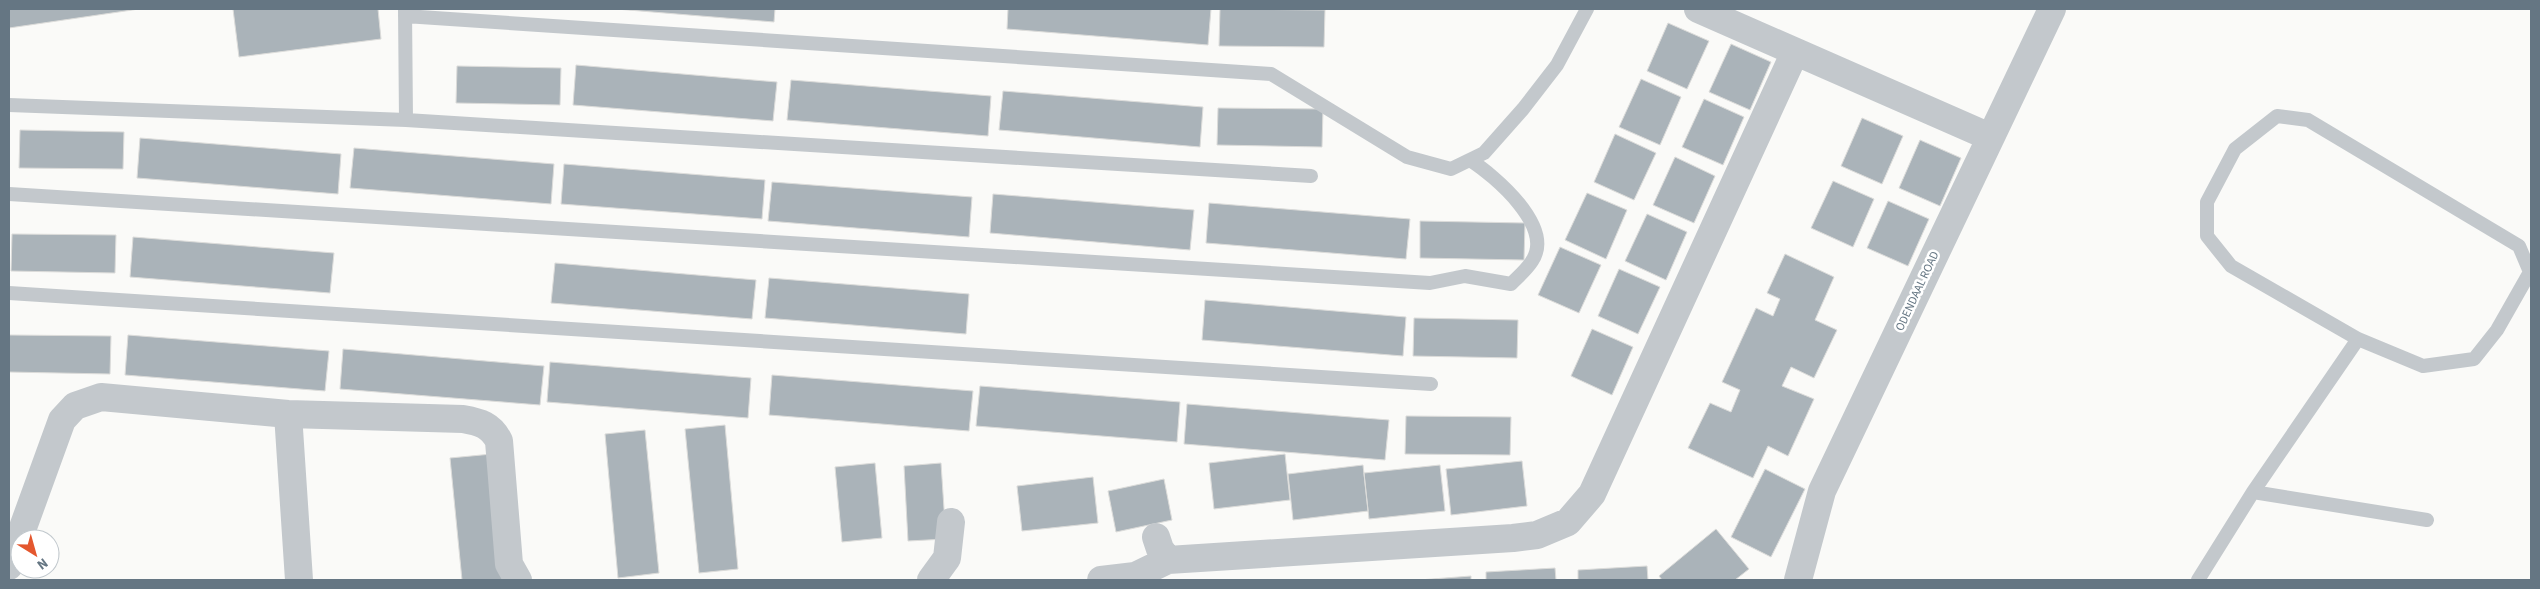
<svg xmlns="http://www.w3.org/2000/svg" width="2540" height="589" font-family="'Source Sans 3',sans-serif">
<rect width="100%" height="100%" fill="#fafaf8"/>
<path fill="#aab3b9" stroke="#dcdcda" d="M9 9H139L9 28Z
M233 9H378L381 39 239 57Z
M616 9H775L774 22Z
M1008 9H1211L1208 45 1007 29Z
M1220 9 1325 10 1324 47 1219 46Z
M1668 23 1709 41 1687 89 1647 71Z
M1731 44 1771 62 1750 110 1709 92Z
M576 65 777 82 773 121 573 105Z
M457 66 561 68 560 105 456 103Z
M1641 79 1681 97 1660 145 1619 127Z
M791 80 991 96 988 136 787 120Z
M1003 91 1203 107 1200 147 999 130Z
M1704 99 1744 117 1723 165 1682 147Z
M1218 108 1323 109 1322 147 1217 145Z
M1862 118 1903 136 1882 184 1841 166Z
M20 130 124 132 123 169 19 168Z
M1615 134 1656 153 1634 200 1594 182Z
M140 138 341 154 338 194 137 178Z
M1920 140 1961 158 1940 206 1899 188Z
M354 148 554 164 551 204 350 188Z
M1675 157 1715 176 1694 223 1653 205Z
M564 164 765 180 762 219 561 204Z
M1833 181 1874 199 1853 247 1811 228Z
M772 182 972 197 969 237 768 221Z
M1587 193 1627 210 1606 259 1565 240Z
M993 194 1194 210 1190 250 990 233Z
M1888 201 1929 219 1908 266 1867 248Z
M1209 203 1410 219 1406 259 1206 243Z
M1647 214 1687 232 1666 280 1625 261Z
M1420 221 1525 223 1524 260 1420 258Z
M12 234 116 235 115 273 11 271Z
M133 237 334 253 330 293 130 277Z
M1560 247 1601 265 1579 313 1538 295Z
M1785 254 1834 277 1815 320 1837 330 1814 378 1791 367 1782 386 1814 399 1788 456 1768 446 1753 478 1688 448 1710 403 1731 412 1740 390 1722 382 1756 308 1773 316 1780 299 1767 293Z
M555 263 756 280 752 319 551 303Z
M1619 269 1660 287 1638 334 1598 316Z
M769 278 969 294 966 334 765 318Z
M1205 300 1406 317 1403 356 1202 340Z
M1414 318 1518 320 1517 358 1413 356Z
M1592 329 1633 347 1612 395 1571 376Z
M9 335 111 336 110 374 9 372Z
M128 335 329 351 325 391 125 375Z
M343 349 544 366 540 405 340 389Z
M550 362 751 378 748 418 547 402Z
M772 375 973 391 969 431 769 415Z
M980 386 1180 402 1177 442 976 426Z
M1187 404 1389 420 1385 460 1184 444Z
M1406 416 1511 417 1510 455 1405 454Z
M725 425 738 569 699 573 685 429Z
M645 430 659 573 618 578 605 434Z
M492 454 504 580H462L450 458Z
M1285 454 1290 500 1214 509 1209 463Z
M1522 461 1527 506 1451 515 1446 469Z
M875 463 882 538 842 542 835 467Z
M941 463 946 539 908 541 904 466Z
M1363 465 1368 511 1293 520 1288 474Z
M1440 465 1445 511 1369 519 1364 473Z
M1765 469 1805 489 1771 557 1731 537Z
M1093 477 1098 523 1022 531 1017 486Z
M1164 479 1172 520 1116 532 1108 491Z
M1716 529 1749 569 1735 580H1662L1659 576Z
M1647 566 1648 580H1578V570Z
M1555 568 1556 580H1486V572Z
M1471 576V580H1419Z"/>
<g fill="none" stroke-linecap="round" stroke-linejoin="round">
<path stroke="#c3c8cc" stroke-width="14" d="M405 9 406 120
M405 16 1271 74 1407 157 1451 169 1484 153 1523 109 1557 65 1587 9
M9 105 406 120 1311 176
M2277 116 2308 120 2519 246 2530 272 2497 330 2474 359 2423 366 2358 339 2231 266 2207 236V202L2235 149Z
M9 194 1430 283 1465 276 1511 284C1518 277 1527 269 1532 261 1555 227 1495 176 1470 160
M9 293 1431 384
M2253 492 2427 520
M2198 580 2253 492 2358 339"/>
<path stroke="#c3c8cc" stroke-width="28" d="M1698 9 1990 137
M288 414 299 580
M1156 537 1160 549 1168 560
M9 566 62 420 75 406 101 397 288 414 463 419C480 422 491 425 499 441L509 564 518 580
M931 580 947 558 951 522
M1101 580 1135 576 1168 560 1513 538 1537 535 1568 522 1592 494 1795 52
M1798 580 1822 491 2052 9"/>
</g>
<g text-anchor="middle" stroke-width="5" stroke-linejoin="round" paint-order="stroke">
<g font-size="12" fill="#657683" stroke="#fff">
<text transform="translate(1917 291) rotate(-65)" y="4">ODENDAAL ROAD</text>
</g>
</g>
<rect width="2540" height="589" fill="none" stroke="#657683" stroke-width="20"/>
<g transform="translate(35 554) rotate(143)"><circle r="24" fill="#ffffff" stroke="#c1c8cd"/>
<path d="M0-4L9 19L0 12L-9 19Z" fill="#e4572e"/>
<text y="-8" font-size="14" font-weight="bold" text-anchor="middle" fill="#657683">N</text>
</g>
</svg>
